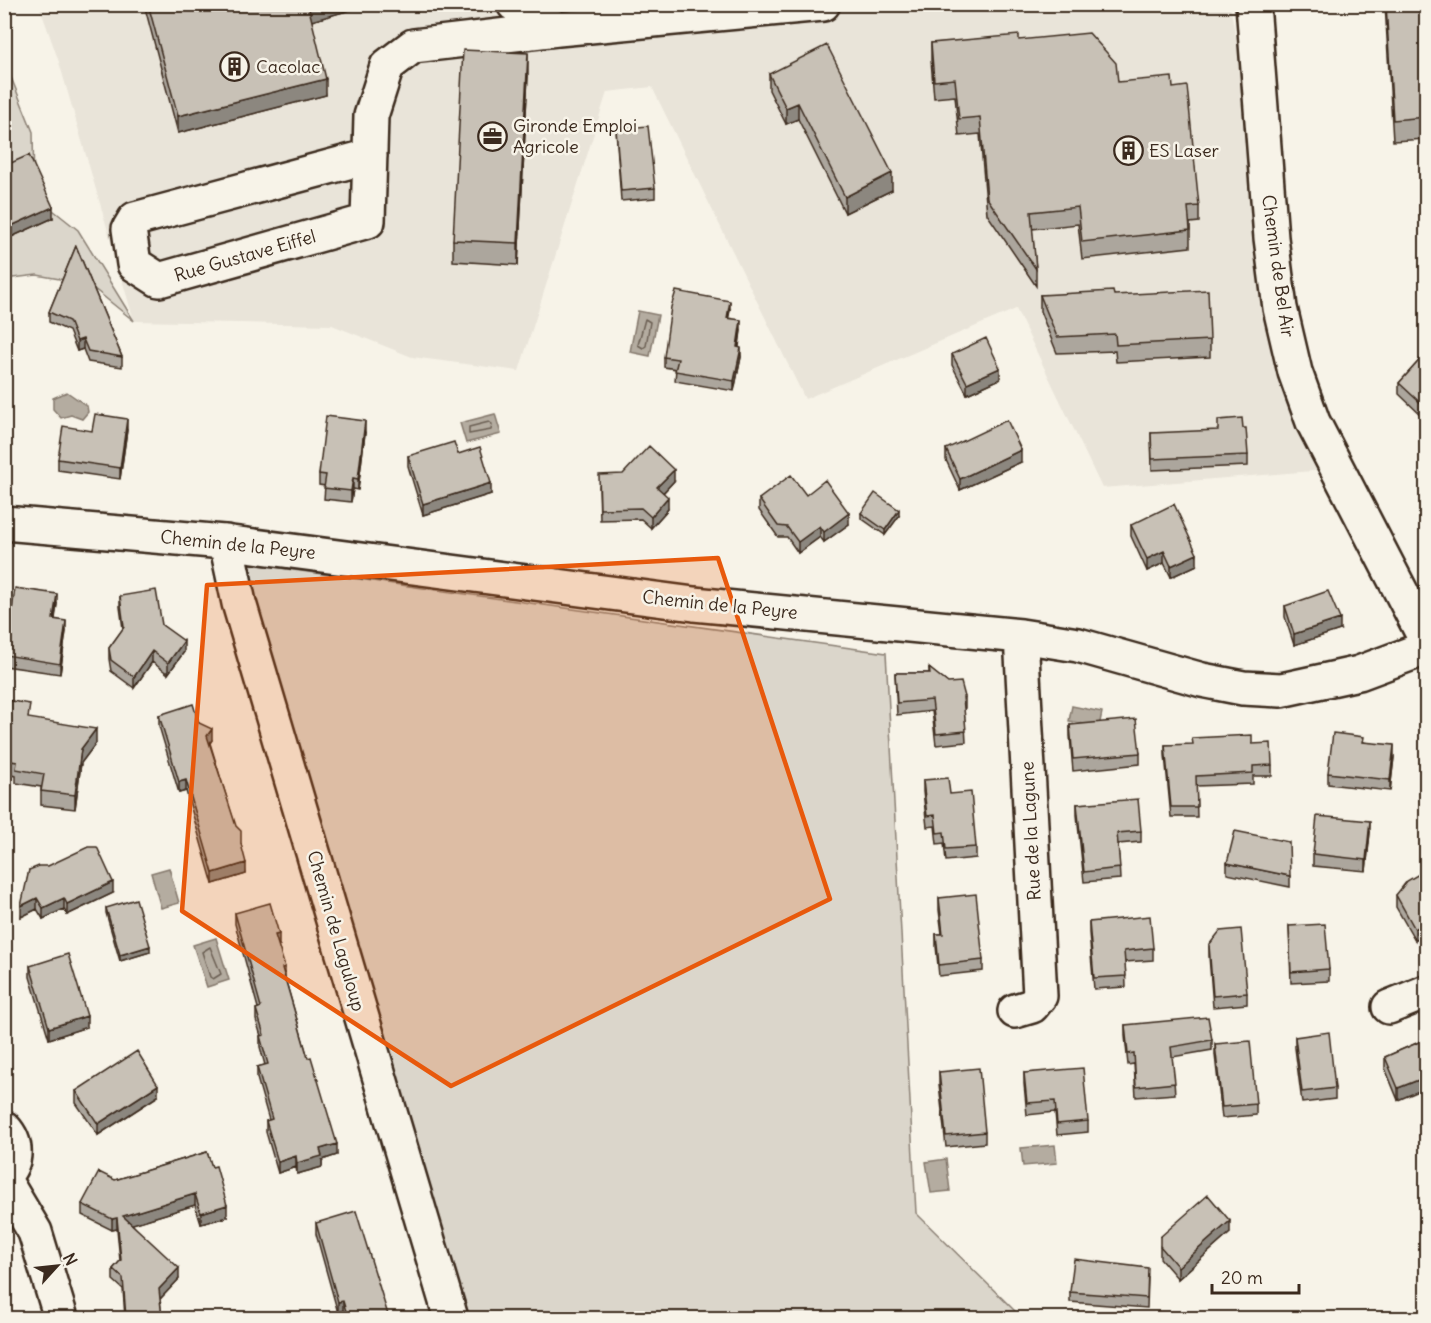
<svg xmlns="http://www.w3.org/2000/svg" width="1431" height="1323" font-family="Delius,sans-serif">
<rect width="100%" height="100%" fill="#f7f3e8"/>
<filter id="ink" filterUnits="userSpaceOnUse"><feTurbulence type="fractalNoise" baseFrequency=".0167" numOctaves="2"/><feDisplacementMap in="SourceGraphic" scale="12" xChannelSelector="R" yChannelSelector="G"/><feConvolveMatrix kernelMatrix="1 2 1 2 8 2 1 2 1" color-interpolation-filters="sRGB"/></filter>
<g filter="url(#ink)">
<path fill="#e9e4d9" d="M39 5H1230L1271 238 1325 470 1102 488 1016 309 805 399 652 87 607 92 519 371 412 357 332 325 134 321 59 62Z"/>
<path fill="#dbd6cb" stroke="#8b8074" stroke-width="1.5" d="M4 60 33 132 34 195 78 230 134 321 88 284 37 275 5 279Z
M251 564 886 653 916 1213 1022 1318H461L253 601Z"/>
<path fill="#b4aca0" stroke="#84786c" stroke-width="1.5" d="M638 311 658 315 650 356 630 352Z
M67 392 87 406 88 412 82 419 71 415 61 418 53 409V398Z
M495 414 501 434 466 443 460 423Z
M1072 706 1102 712 1099 727 1069 721Z
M169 868 179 903 161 908 151 873Z
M216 938 229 980 207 987 193 945Z
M1055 1145 1057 1163 1023 1166 1021 1148Z
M946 1159 950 1191 931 1193 926 1162Z"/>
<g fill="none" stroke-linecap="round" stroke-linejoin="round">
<path stroke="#6b5e52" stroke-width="1.5" d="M645 319 650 322 646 346 643 348 638 345Z
M489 422 492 424 491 430 469 434V427Z
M210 947 221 974 213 979 210 977 202 952Z"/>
<defs>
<path id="minor" d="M514 4 558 29
M1253 4 1271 238 1280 308 1295 372 1313 422 1426 640
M370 156 135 219 129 229 134 264 159 280 368 221 371 116 387 66 413 46 558 29 823 4
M4 523 224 542 694 604 1021 636 1078 645 1202 680 1243 688 1281 690 1359 673 1426 648
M226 542 239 603 451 1318
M1389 1007 1426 992
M1015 1011 1032 1006 1040 996 1021 636
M4 1128C18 1143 17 1162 4 1176
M4 1180 35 1232 61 1318"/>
</defs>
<use href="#minor" stroke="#3b2a1e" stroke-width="38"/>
<use href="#minor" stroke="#f7f3e8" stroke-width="33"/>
</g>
<path fill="#aca69d" stroke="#3b2a1e" stroke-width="1.5" d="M144 4H354V9L311 21 326 95 178 133Z
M1385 4H1426V139L1393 141Z
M1019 40 1118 82 1173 88 1199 206V222L1190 223V247L1082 259 1078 224 1032 229 1036 269V286L987 214 980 134 959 136 955 96 934 98 931 60V43Z
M769 74 892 190 845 213 798 119 786 124 769 90Z
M528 75 518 265 453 261V240Z
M616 129 655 188V198L621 201Z
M4 166 53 218 9 238 4 236Z
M76 246 122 357V367L88 362 83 349 77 351 69 331 49 322V312Z
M1040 295H1114L1210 340V357L1116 362 1115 351 1057 353 1040 311Z
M730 310 728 318 741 330 739 347 741 357 734 391 675 381 676 369 664 367V357Z
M1426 353V420L1399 394V383Z
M952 354 1000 379 967 394 952 365Z
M127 430 120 479 58 470V459L92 431Z
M365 433 358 490 353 489 351 502 324 499 325 486 319 485V474Z
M1151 433 1248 455V466L1152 470Z
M946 449 1021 462 960 490 946 460Z
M458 454 491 494 423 515 408 466V456Z
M674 481 663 493 668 509 651 528 641 519 600 520 599 486Z
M806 495 849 524 824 542 820 537 798 553 787 537H778L759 510V499Z
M861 513 899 516 885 535 861 518Z
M1131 525 1197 565 1171 577 1164 563 1147 571 1131 536Z
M120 596 162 625 184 652 168 674 152 662 134 688 111 671 109 659V648L123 629 120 607Z
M57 604 55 619 66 631 60 674 5 666 6 649H4V616L12 611Z
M1285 606 1340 630 1294 645 1285 617Z
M929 668 965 697V708H964L966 742 936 745 932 711 897 715 895 673H929Z
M4 710 96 743 81 763 75 809 41 805V787L16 783V776L4 774Z
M159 715 199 723 212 740 210 743 241 845 246 874 213 884 186 791 179 793 159 726Z
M1070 725 1140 753V764L1073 771 1070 736Z
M1364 742 1394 757 1390 791 1328 784V773Z
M1252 744 1272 765V776H1253V784L1196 786 1197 817H1171L1165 755V745Z
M923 780 950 794 976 847V858L946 861 944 843 937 844 935 826 927 827 923 792Z
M1077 804 1141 831V842L1118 844 1120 879 1084 882 1077 815Z
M1370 832 1366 871 1313 866V854Z
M1227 863 1290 876V887L1227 874Z
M29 870 113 893 67 915 64 909 43 919 37 909 21 917Z
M1419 874 1415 940 1396 907V895Z
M939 898 983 960V971L939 976 936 946V934H942L939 910Z
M106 908 150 952 120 961 106 913Z
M235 913 279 945H278L285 978 308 1058 337 1155 322 1160V1167L297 1174 296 1167 278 1173 266 1132V1121L269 1120 257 1078V1067L265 1065 260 1047V1036H261L256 1020V1009L258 1008 235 924Z
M1089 922 1153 948V960L1125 962 1126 987 1094 989 1089 933Z
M1289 926 1329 969V981L1291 983Z
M1209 945 1247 993V1004L1213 1007 1209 956Z
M30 966 87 1027 49 1039 30 977Z
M1125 1025 1212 1040V1050L1172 1057 1175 1094 1136 1097 1134 1064 1128 1065 1125 1036Z
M1295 1037 1335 1088V1099L1302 1103 1295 1048Z
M1426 1039 1398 1100 1385 1068V1057Z
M1215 1044 1256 1104V1115L1222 1118 1215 1055Z
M939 1072 985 1132V1143L946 1147 939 1084Z
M1024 1073 1088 1121V1132L1057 1135 1055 1112 1027 1115 1024 1084Z
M76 1091 158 1096 98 1135 76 1103Z
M207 1152 227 1217 201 1224 195 1205 132 1224 179 1279 160 1299 162 1318H125L123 1289 113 1280V1269L120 1261 117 1229 112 1230 82 1215V1204L115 1180Z
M316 1223 389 1318H345L343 1312 338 1313 316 1234Z
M1230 1233 1178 1279 1160 1258V1246Z
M1148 1278 1147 1308 1070 1302V1292Z"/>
<path fill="#8c877f" stroke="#3b2a1e" stroke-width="1.5" d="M310 4H354V9L308 22V5Z
M528 53V75L518 265V243Z
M326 79V95L178 133V116Z
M798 103V119L786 124V108Z
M892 173V190L845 213V197Z
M53 207V218L9 238V227Z
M7 290V301L4 325V314Z
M730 301V310L727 327V318Z
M741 320V330L737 356V347Z
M83 339V349L77 351V341Z
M741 348V357L734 391V381Z
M1000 368V379L967 394V383Z
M127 419V430L120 479V468Z
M365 421V433L358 490V479Z
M1021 450V462L960 490V479Z
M674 470V481L657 499V487Z
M353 478V489L351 502V491Z
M491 483V494L423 515V504Z
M668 497V509L651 528V517Z
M899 510V516L885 535V530Z
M849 513V524L824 542V532Z
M820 526V537L798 553V542Z
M1164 551V563L1147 571V559Z
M1197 554V565L1171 577V566Z
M57 594V604L53 629V619Z
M1340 619V630L1294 645V634Z
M66 621V631L60 674V664Z
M184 641V652L168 674V663Z
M152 651V662L134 688V677Z
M96 729V743L81 763 75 809V795L81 749Z
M212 729V740L207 747V736Z
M1394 745V757L1390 791V780Z
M186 780V791L179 793V782Z
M1370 821V832L1366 871V860Z
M246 863V874L213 884V873Z
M113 882V893L67 915V904Z
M37 898V909L21 917V906Z
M64 898V909L43 919V908Z
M1426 922V933L1415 940V929Z
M279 934V945L275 946V935Z
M150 946V952L120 961V955Z
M285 967V978L282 968Z
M87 1016V1027L49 1039V1028Z
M1426 1077V1088L1398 1100V1088Z
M158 1085V1096L98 1135V1124Z
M337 1144V1155L322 1160V1167L297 1174V1163L320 1149Z
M296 1156V1167L278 1173V1162Z
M195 1194V1205L123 1227V1216Z
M227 1205V1217L201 1224V1213Z
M117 1218V1229L112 1230V1219Z
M1230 1221V1233L1178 1279V1267Z
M179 1268V1279L159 1300V1289Z
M343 1301V1312L338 1313V1302Z"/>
<path fill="#c8c1b6" stroke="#3b2a1e" stroke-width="1.5" d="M148 4H310L308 5 326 79 178 116Z
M1386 4H1426V117L1393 120Z
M1089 33 1116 63 1118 82 1172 77 1173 88 1187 86 1199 206 1188 207 1190 230 1082 242 1078 207 1031 212 1036 269 987 198 980 117 959 119 955 79 934 81 931 43 1019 35V40Z
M827 45 892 173 845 197 798 103 786 108 769 74Z
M463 50 528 53 518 243 453 240Z
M648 126 655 188 621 191 616 129Z
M29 155 53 207 9 227 4 225V191L8 189 4 181V166Z
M76 246 122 357 88 351 83 339 77 341 69 321 49 312Z
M4 290H7L4 314Z
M1208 290 1210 340 1116 345 1115 334 1057 337 1040 295 1113 291 1114 295Z
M676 291 730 301 727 318 741 320 737 347 741 348 734 381 675 371 678 359 664 357 671 307Z
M986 338 1000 368 967 383 952 354Z
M1426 353V408L1399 383Z
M95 414 127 419 120 468 58 459 63 426 92 431Z
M326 416 365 421 358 479 353 478 351 491 324 488 326 475 319 474Z
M1242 418 1243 428H1246L1248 455 1152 459 1151 433 1218 430V420Z
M1007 420 1021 450 960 479 946 449Z
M454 442 458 454 480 447 491 483 423 504 408 456Z
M649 446 674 470 657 487 668 497 651 517 641 508 600 509 599 475 623 474Z
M791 475 806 495 825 480 849 513 824 532 820 526 798 542 787 527 778 526 759 499Z
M875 493 899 510 885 530 861 513Z
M1174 504 1197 554 1171 566 1164 551 1147 559 1131 525Z
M15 588 57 594 53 619 66 621 60 664 5 655 7 638H4V616L5 610 12 611Z
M156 590 162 625 184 641 168 663 152 651 134 677 111 660 109 648 124 627 120 596Z
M1328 591 1340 619 1294 634 1285 606Z
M929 668 948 683 961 682 965 697H963L966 731 936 734 932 700 897 703 895 673H930Z
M6 700 30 704 28 718 96 729 81 749 75 795 41 791 44 774 16 769 17 762 4 760V710Z
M193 704 199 723 212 729 207 736 236 826 241 831V844L246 863 213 873 186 780 179 782 159 715Z
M1136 719 1140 753 1073 759 1070 725Z
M1333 733 1364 737 1363 742 1394 745 1390 780 1328 773Z
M1252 735V744L1271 743 1272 765 1253 766V773L1196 776 1197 807H1171L1165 745 1193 744 1192 738Z
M948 778 950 794 971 792 976 847 946 849 944 832 937 833 935 815 927 816 923 780Z
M1138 799 1141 831 1117 833 1120 868 1084 872 1077 804Z
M1317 816 1370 821 1366 860 1313 854Z
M1235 831 1289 842 1290 876 1227 863Z
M88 847H97L113 882 67 904 64 898 43 908 37 898 21 906 29 870 39 866H48Z
M1419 874 1426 887V922L1415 929 1396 895 1407 881Z
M976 894 983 960 939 965 936 934H943L939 898Z
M136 899 150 946 120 955 106 908Z
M270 903 279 934 275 935 285 967 282 968 308 1058 311 1057 337 1144 320 1149 322 1156 297 1163 296 1156 278 1162 266 1121 272 1119 257 1067 268 1064 260 1036 264 1035 256 1009 261 1007 235 913Z
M1150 916 1153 948 1124 951 1126 976 1094 978 1089 922Z
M1325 924 1329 969 1291 972 1289 926Z
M1241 929 1247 993 1213 996 1209 945 1220 931Z
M68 954 87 1016 49 1028 30 966Z
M1208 1017 1212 1040 1171 1047 1175 1083 1136 1087 1134 1053 1128 1054 1125 1025Z
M1329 1032 1335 1088 1302 1092 1295 1037Z
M1426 1039V1077L1398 1088 1385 1057Z
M1250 1041 1256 1104 1222 1107 1215 1044Z
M137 1051 158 1085 98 1124 76 1091Z
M979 1068 985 1132 946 1136 939 1072Z
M1083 1068 1088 1121 1057 1124 1055 1101 1027 1103 1024 1073Z
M207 1152 212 1167 216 1166 227 1205 201 1213 195 1194 123 1216 179 1268 159 1289 162 1318H126L123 1278 113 1269 121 1260 117 1218 112 1219 82 1204 99 1172 115 1180Z
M1208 1195 1230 1221 1178 1267 1160 1246V1237Z
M356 1211 389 1318H348L343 1301 338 1302 316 1223Z
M1074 1259 1148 1268 1147 1298 1070 1292Z
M4 1307 8 1315 4 1316Z"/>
</g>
<path fill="#e8590c" fill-opacity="0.2" stroke="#e8590c" stroke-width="4.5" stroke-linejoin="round" d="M718 558 830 899 451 1086 182 911 207 585Z"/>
<defs>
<symbol id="building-ring" viewBox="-11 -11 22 22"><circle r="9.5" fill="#f7f3e8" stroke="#3b2a1e" stroke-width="1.5"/><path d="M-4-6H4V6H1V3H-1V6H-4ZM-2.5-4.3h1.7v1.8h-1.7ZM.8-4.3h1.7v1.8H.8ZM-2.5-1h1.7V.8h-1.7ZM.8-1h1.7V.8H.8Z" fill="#3b2a1e"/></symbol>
<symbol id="office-ring" viewBox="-11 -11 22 22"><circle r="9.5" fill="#f7f3e8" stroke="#3b2a1e" stroke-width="1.5"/><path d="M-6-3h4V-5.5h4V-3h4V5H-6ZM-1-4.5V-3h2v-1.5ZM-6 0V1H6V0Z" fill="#3b2a1e"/></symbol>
</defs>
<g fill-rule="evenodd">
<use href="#building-ring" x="218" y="50" width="33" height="33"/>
<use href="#office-ring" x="476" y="120" width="33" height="33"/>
<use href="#building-ring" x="1112" y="134" width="33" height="33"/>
</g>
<g text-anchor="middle" stroke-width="5" stroke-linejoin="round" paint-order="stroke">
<g font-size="18" fill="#3b2a1e" stroke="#f7f3e8" text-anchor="start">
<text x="256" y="73">Cacolac</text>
<text x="513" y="132">Gironde Emploi<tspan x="513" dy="21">Agricole</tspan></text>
<text x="1149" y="157">ES Laser</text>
</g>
<g font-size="18" fill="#3b2a1e" stroke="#f7f3e8">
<text transform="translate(245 256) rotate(-16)" y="6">Rue Gustave Eiffel</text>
<text transform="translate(1278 266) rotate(82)" y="6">Chemin de Bel Air</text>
<text transform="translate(238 545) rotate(6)" y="6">Chemin de la Peyre</text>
<text transform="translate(720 605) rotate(6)" y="6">Chemin de la Peyre</text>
<text transform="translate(1031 831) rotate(-93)" y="6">Rue de la Lagune</text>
<text transform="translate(336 931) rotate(74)" y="6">Chemin de Laguloup</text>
</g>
</g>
<rect width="1431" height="1323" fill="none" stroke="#f7f3e8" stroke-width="24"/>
<rect x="12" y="12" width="1407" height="1299" fill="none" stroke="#3b2a1e" stroke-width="2" filter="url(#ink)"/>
<g transform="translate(57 1266) rotate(63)" stroke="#f7f3e8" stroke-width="4.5" paint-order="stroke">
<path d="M0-4.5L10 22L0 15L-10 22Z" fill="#3b2a1e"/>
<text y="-9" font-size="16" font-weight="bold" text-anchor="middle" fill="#3b2a1e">N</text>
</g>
<path d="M1212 1284v9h87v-9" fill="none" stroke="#3b2a1e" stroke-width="3"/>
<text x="1221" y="1284" font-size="18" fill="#3b2a1e" stroke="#f7f3e8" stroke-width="4.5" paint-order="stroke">20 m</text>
</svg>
